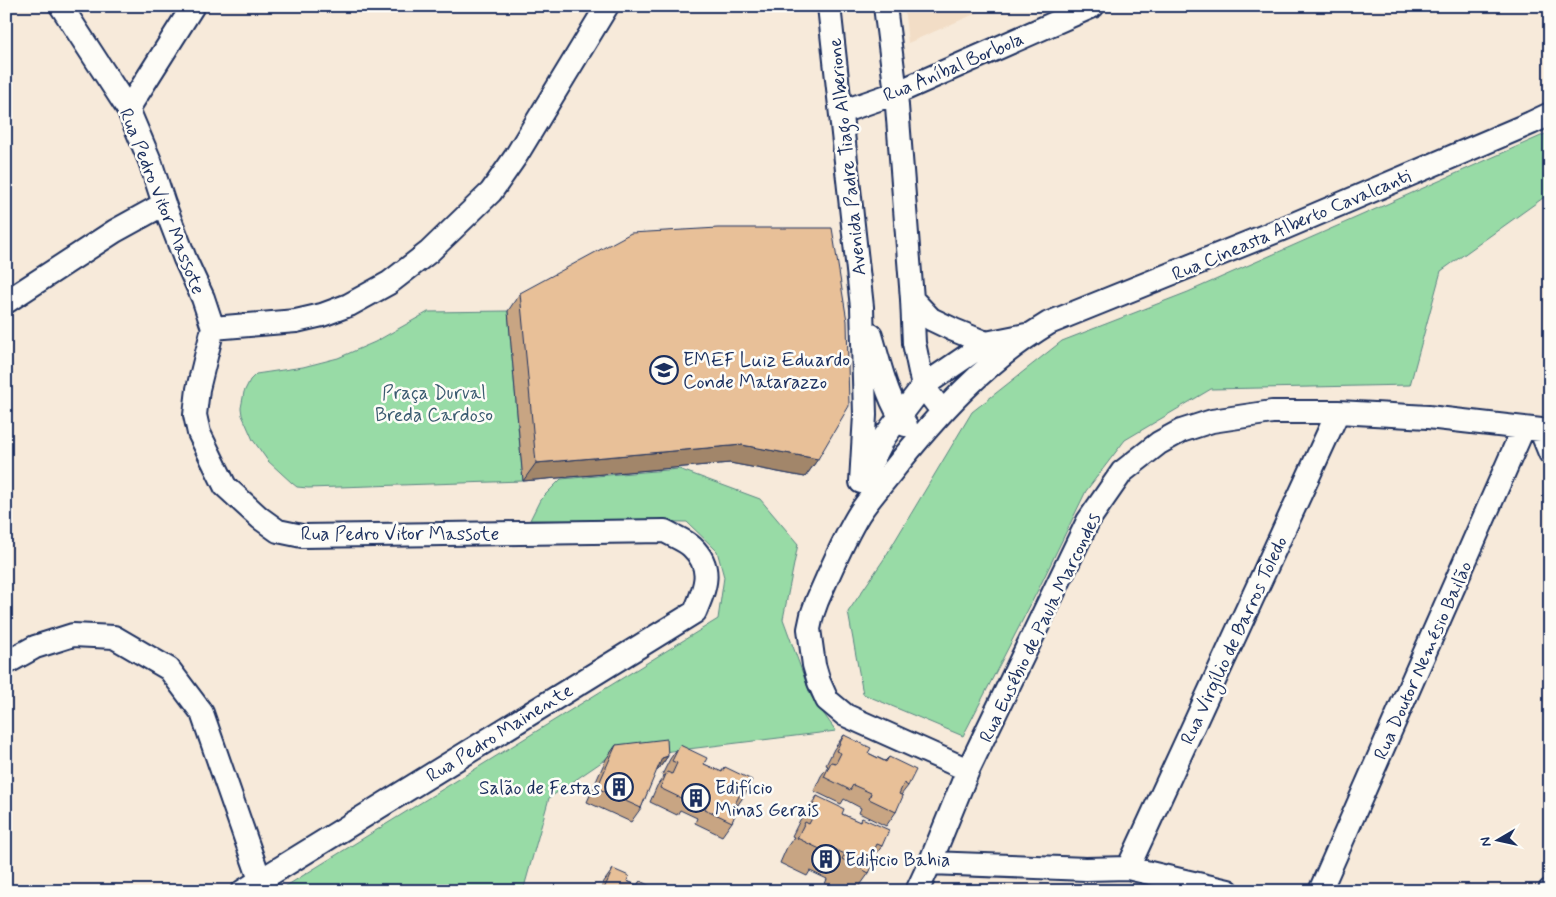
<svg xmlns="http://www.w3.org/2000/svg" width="1556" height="897" font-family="Mynerve,sans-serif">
<rect width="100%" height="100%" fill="#f7eada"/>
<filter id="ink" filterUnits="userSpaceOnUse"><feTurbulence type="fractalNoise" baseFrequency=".02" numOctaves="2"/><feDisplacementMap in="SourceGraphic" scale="10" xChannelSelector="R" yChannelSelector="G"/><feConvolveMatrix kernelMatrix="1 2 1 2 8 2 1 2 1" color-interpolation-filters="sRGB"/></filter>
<g filter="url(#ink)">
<path fill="#f2ddc6" d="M904 6H993L908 43Z"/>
<path fill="#98dba6" stroke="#5a8582" d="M1550 132V193L1441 271 1410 385 1211 389 1125 440 1086 491 1039 588 963 736 863 694 848 612 884 559 972 412 1062 341 1188 292Z
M508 311 523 481 308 488 297 487 292 483 268 461 253 440 242 415 241 408 244 392 250 380 256 374 303 367 338 358 375 342 428 312Z
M679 469 760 499 798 544 783 619 811 696 836 731 606 759 549 798 523 891H278L718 619 724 577 717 551 687 522 530 520 540 500 561 479Z"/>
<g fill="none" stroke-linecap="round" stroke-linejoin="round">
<defs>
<path id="minor" d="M61 6 128 109 150 161 164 204 185 259 203 298 213 328 198 389 195 415 199 433 225 486 260 518 278 531 302 536 665 531C673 536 685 540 692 547 714 568 705 588 695 612L243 891
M829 6 862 307 865 415 861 482
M885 6 896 93 912 299 914 343 923 386 942 411
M128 109 193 6
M841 112 896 93 1093 6
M912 299 931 319 954 330 986 343
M6 302 115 231 164 204
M213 328 296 321 322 315 349 305 389 283 429 252 491 192 516 156 607 6
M871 335C880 365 887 400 906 425
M1541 431 1550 453
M865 475 885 436 923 386 986 343 1026 335
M6 663 35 647 73 635 114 637 169 669 202 713 260 880
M968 770 845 715 827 700 819 682 814 665 809 629 812 615 817 601C829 574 841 545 856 519 865 503 879 488 890 474 936 416 985 361 1049 323L1282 229 1531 123 1550 114
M930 863 1086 869 1128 868 1228 891
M1128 868 1338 412
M917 891 930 863 968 770 1088 521 1122 472 1159 443 1181 431 1212 421 1272 412H1338L1428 417 1550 431
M1320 891 1523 429
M1550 891V890"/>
</defs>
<use href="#minor" stroke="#1b2f5e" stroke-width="26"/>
<use href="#minor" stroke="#fdfcf7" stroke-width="22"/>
</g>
<path fill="#c8a583" stroke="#1b2f5e" d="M520 293 818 459 805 477 730 463 523 481 508 311Z
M844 735 868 753 885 761 889 757 908 786 901 795 896 812 886 826 859 813 861 808 844 799 841 804 814 791 821 776 828 766 826 765 834 749Z
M616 745 668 756 658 770H656L641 808 631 822 587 802 606 759Z
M680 745 704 764 721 772 725 767 744 796 737 806 732 822 722 836 695 823 697 818 680 810 677 815 650 802 657 786 664 776 662 775 670 759Z
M817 796 842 814 859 822 862 818 882 846 875 856 869 873 856 891H838L825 884 827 879 810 871 807 876 780 863 787 847 794 837 792 836 800 820Z
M613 869 627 881 637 885 640 881 655 891H600L603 883Z"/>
<path fill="#a2866a" stroke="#1b2f5e" d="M742 445 818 459 805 477 730 463 523 481 536 463Z
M668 756 658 770 652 772 662 758Z"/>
<path fill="#e8c098" stroke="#1b2f5e" d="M718 228H832L847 321 849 406 818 459 742 445 536 463 520 293 631 233Z
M844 735 871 748 868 753 886 762 889 757 916 770 908 786 904 783 899 794 903 796 896 812 869 799 871 793 853 785 850 790 824 777 831 762 836 763 841 753 836 751Z
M667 739 668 756 662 758 641 808 597 788 616 745Z
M680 745 707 758 704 764 722 772 725 767 752 780 744 796 740 794 735 804 739 806 732 822 705 809 707 804 689 795 687 801 660 788 667 772 672 774 677 763 672 761Z
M817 796 844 809 842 814 860 822 862 818 889 830 882 846 877 844 872 855 877 857 869 873 842 859 845 854 826 846 824 851 797 838 805 822 809 824 814 814 810 812Z
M613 869 629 876 627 881 637 886 640 881 656 889 655 891H603Z"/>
</g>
<defs>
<symbol id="school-ring" viewBox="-11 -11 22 22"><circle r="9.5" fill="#fdfcf7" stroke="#1b2f5e" stroke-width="1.5"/><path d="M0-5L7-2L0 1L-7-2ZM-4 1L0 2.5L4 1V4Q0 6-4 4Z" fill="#1b2f5e"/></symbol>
<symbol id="building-ring" viewBox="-11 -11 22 22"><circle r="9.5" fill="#fdfcf7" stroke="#1b2f5e" stroke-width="1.5"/><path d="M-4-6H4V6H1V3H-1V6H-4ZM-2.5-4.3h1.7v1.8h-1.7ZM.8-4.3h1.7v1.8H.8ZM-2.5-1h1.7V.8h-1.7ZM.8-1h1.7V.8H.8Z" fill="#1b2f5e"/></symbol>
</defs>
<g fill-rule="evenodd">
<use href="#school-ring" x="648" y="354" width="32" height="32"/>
<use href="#building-ring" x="603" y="771" width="32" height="32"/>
<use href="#building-ring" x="680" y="782" width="32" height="32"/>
<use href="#building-ring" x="810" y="843" width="32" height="32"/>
</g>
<g text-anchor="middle" stroke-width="5" stroke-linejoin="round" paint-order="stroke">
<g font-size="19" fill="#1b2f5e" stroke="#fdfcf7">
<text transform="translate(953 66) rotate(-23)" y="7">Rua Aníbal Borbola</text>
<text transform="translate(846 157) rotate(-96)" y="7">Avenida Padre Tiago Alberione</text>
<text transform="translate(163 201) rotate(68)" y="7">Rua Pedro Vitor Massote</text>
<text transform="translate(1291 224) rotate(-23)" y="7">Rua Cineasta Alberto Cavalcanti</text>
<text x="400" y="540">Rua Pedro Vitor Massote</text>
<text transform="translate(1039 627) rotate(-64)" y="7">Rua Eusébio de Paula Marcondes</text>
<text transform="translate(1233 640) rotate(-65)" y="7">Rua Virgílio de Barros Toledo</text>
<text transform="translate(1422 660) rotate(-66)" y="7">Rua Doutor Nemésio Bailão</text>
<text transform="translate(499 732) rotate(-32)" y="7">Rua Pedro Mainente</text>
</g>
<g font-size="19" fill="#1b2f5e" stroke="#fdfcf7" text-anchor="start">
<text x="683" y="366">EMEF Luiz Eduardo<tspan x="683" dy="22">Conde Matarazzo</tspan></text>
<text x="600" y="794" text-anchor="end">Salão de Festas</text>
<text x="715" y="794">Edifício<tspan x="715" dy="22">Minas Gerais</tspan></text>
<text x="845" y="866">Edificio Bahia</text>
</g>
<g font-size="19" fill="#3a5a70" stroke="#fdfcf7">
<text x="434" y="399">Praça Durval<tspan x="434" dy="22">Breda Cardoso</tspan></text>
</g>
</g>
<rect width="1556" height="897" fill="none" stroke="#fdfcf7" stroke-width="25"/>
<rect x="12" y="12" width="1531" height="872" fill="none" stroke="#1b2f5e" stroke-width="2" filter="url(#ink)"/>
<g transform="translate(1498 840) rotate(261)" stroke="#fdfcf7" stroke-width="4" paint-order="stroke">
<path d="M0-4L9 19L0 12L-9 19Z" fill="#1b2f5e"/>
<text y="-8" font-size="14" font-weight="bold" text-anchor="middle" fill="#1b2f5e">N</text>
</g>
</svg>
